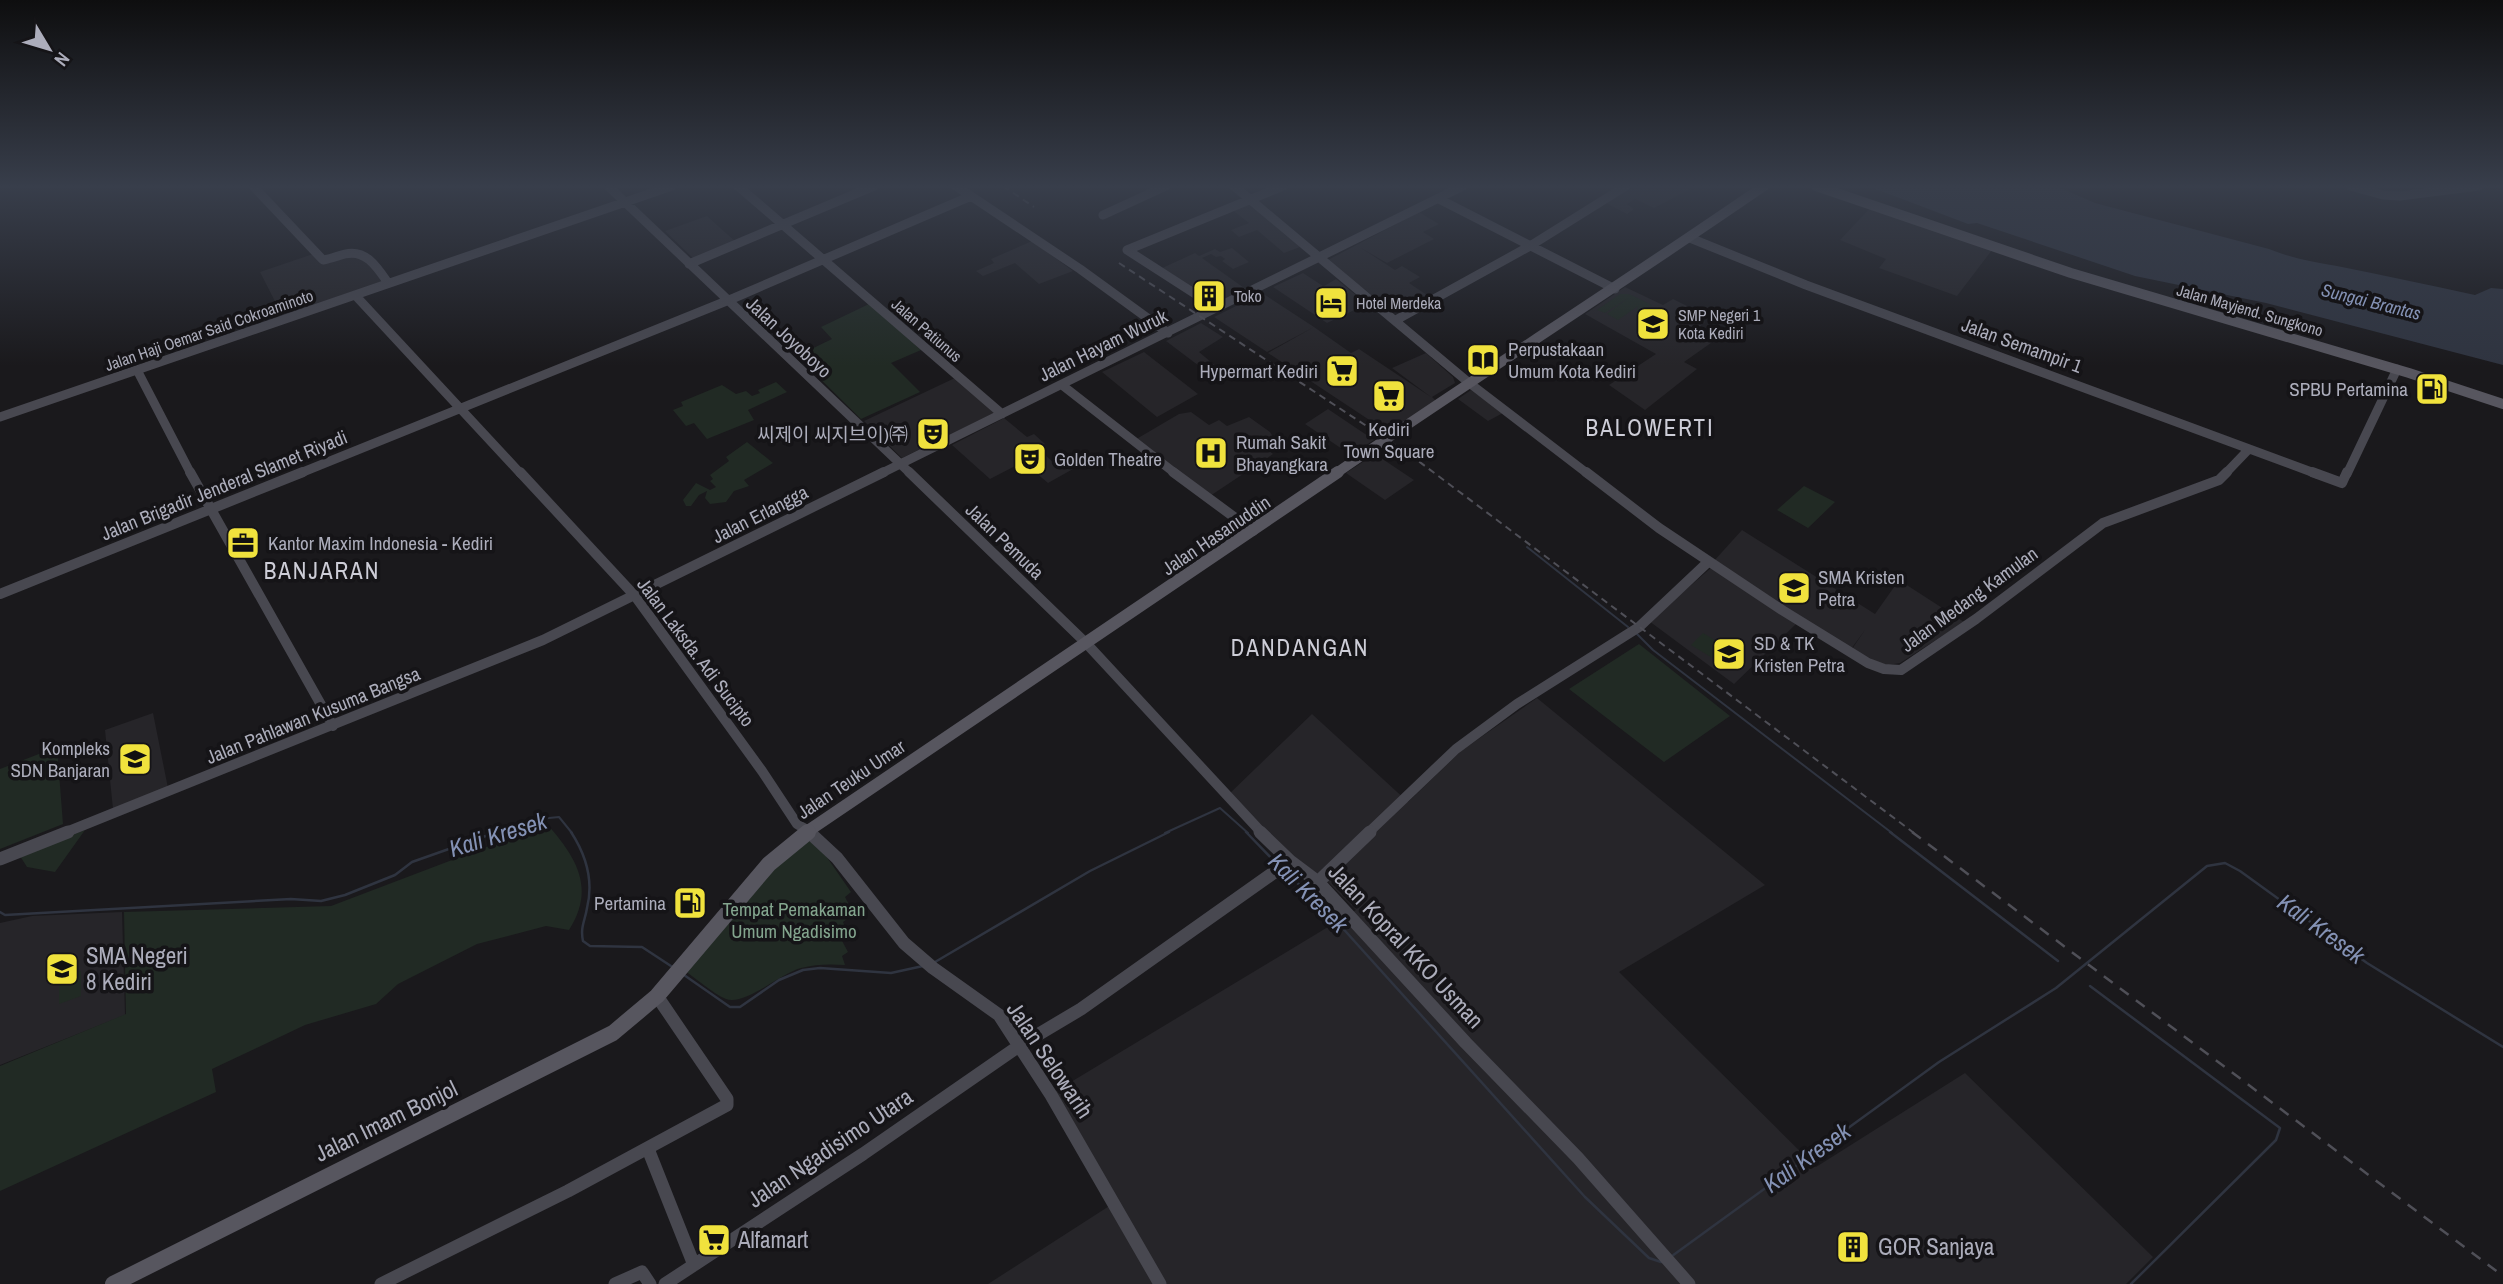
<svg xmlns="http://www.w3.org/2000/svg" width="2503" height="1284" font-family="'Archivo Narrow','Noto Sans KR',sans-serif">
<rect width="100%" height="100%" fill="#1a191c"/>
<path fill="#262529" d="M1635 186H1696L1654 208 1635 199 1627 204 1634 209 1627 214 1606 203Z
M1246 202 1300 247 1284 253 1257 230 1239 237 1231 230 1249 223 1231 209Z
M1871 207 1992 250 1957 296 1879 268 1886 259 1840 240Z
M1419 212 1439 224 1423 232 1434 239 1387 263 1361 248 1395 270 1402 266 1420 277 1409 283 1430 297 1395 313 1360 286 1358 287 1328 260Z
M707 216 737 243 695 260 665 231Z
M1032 241 1073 271 1039 284 1015 263 983 276 976 271 994 263 991 259Z
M1232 248 1249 262 1233 269 1222 261 1225 259 1221 256 1216 257 1211 254 1202 258 1247 290 1215 305 1160 269 1195 253 1199 256 1215 249 1220 252Z
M313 254 321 264 344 255 361 254 385 282 283 317 260 272Z
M1303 273 1323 286 1319 289 1336 279 1367 304 1327 323 1273 287Z
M1625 287 1663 305 1673 299 1705 315 1700 319 1705 322 1699 327 1718 338 1684 362 1697 369 1645 410 1609 385 1656 354 1585 314Z
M1262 293 1314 327 1267 352 1214 317Z
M1201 323 1223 337 1199 352 1217 367 1207 372 1166 341Z
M1314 327 1351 353 1359 349 1431 397 1392 368 1426 353 1453 377 1455 383 1432 397 1436 401 1389 433 1268 353Z
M1144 352 1198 394 1157 417 1102 372Z
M957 377 996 412 902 458 864 421Z
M1471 390 1503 413 1488 421 1458 399Z
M1328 409 1374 440 1351 455 1305 424Z
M1191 412 1209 425 1219 420 1227 426 1249 417 1270 432 1273 437 1266 447 1273 454 1210 496 1133 441 1179 414Z
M1004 418 1027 437 1034 434 1045 444 1037 448 1053 462 1060 458 1073 469 1048 483 1023 462 990 479 952 445Z
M1375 454 1414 480 1385 500 1346 473Z
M1742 530 1875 614 1899 580 1964 622 1900 663 1888 665 1879 663 1852 649 1865 630 1851 649 1713 562Z
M1711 568 1797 623 1734 684 1649 621Z
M1537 698 1765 885 1619 972 1816 1167 1965 1073 2153 1257 2126 1284H988L1117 1201 1051 1094 1356 910 1326 880 1289 854 1227 796 1312 714 1408 802 1461 751Z
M153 713 168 788 113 809 105 730Z
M122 912 125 1015 0 1065V923L32 916Z"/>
<path fill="#212a24" d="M1620 294H1629L1652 305 1636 313 1638 306 1618 320 1607 314 1628 298 1605 313 1597 310Z
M869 304 921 350 891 363 920 392 861 419 797 356 832 339 821 327Z
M776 382 787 392 748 410 754 420 707 439 694 423 686 426 673 410 683 406 681 402 722 385 736 394 746 391 752 396 760 393 758 390Z
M747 442 773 463 744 480 749 486 734 491 726 502 710 504 705 498 707 491 699 495 691 506H686L683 500 696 483 710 490 716 487 710 481 713 479 710 475 729 461 726 457Z
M1804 486 1835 502 1808 528 1777 510Z
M1703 633 1736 653 1724 665 1691 645Z
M1639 644 1730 716 1664 762 1569 689Z
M57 747 63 824 0 849V769Z
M547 824C576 857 596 888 569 930L546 926 477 944 398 984 376 1004 305 1025 212 1069 216 1092 0 1191V1066L126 1014 124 912 331 906Z
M85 830 55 872 27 867 20 856Z
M810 841 826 856 851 892 845 897 854 914 843 922 847 932 840 937 848 952 842 956 845 965C830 964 816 964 801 968 781 973 745 1006 726 999 712 993 697 979 685 971L777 864 798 844Z
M81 971V996L59 1004V980Z"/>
<path fill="#2f3440" d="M1868 186H2056L2095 203 2269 249C2291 258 2313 262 2337 266 2383 275 2429 285 2475 295L2491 288 2503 289V365L2266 303 2135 276 1977 223 1968 224Z"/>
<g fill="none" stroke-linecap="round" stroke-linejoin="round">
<path stroke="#2f3440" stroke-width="2" d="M1527 547 1628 627
M1637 634 1653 650 1892 833
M492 833 529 820 559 817 572 833
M1165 833 1220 808 1248 833"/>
<path stroke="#2f3440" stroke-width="2.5" d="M571 832C586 855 594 880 587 908 585 921 580 927 583 941L590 946 642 947 674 968
M1246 832 1276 863
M1890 832 2058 961
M1285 872 1320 903 1585 1197 1649 1258 1661 1262
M0 912 5 915 291 899 321 901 345 895 395 875 412 862 497 832
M935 962 1090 871 1169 832
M684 975 730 1007H740L779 980 803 970 820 968 891 973 923 966
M2090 986 2280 1128 2276 1140 2131 1284
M1672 1256 1939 1062 2056 988 2207 866 2225 863 2240 871 2367 963 2503 1047"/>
<path stroke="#484850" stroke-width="9" d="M253 186 323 260C331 259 337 256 345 254 366 249 377 267 388 283
M608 186 911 474
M738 186 1002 414
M956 186 1080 269 1168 333
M1234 186 1468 382 1588 474
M2350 186 2383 195 2400 196 2479 186
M1439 199 1615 289
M1103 215 1166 186
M1690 238 1806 285 2317 474
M1127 250 1283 186
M1127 250 1217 308
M689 264 874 186
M355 295 521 474
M1396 320 1530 246 1626 186
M137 370 191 474
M1062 385 1176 474
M0 417 672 186
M298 474 734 298 971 196
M880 474 1463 186
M2225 474 2249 449
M2347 474 2397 369"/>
<path stroke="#484850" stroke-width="10" d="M190 472 333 726
M520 472 635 596 762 771 797 824 812 833
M909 472 1086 643 1262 833
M1173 472 1253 531
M1586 472 1659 528 1782 610 1868 663 1884 669 1901 670 1976 619 2103 523 2219 480 2227 472
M2312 472 2342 483 2347 472
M0 594 303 472
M64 833 543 640 884 472
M1368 833 1456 749 1517 704 1639 627 1708 562"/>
<path stroke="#484850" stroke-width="13" d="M809 832 837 858 904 943 933 968 999 1015 1051 1095 1160 1284
M1260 832 1290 861 1318 882 1466 1043 1578 1158 1689 1284
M0 859 68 832
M1318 882 1370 832
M648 1149 694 1265
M381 1284 568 1191 727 1105V1099L657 996
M615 1284 642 1272 650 1284
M665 1284 863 1154 1019 1046 1081 1009 1290 861"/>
<path stroke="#57565f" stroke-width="10" d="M1816 186 2071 273 2409 373 2503 404
M1335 474C1477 376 1622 284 1764 186"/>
<path stroke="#57565f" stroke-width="12" d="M805 833 1338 472"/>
<path stroke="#57565f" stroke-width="16" d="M113 1284 613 1033 657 996 769 864 808 832"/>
<path stroke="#4f4f57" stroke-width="2" stroke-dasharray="7 5" stroke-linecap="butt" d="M1003 186 1034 207
M1119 263 1409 454 1914 833"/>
<path stroke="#4f4f57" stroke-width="2.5" stroke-dasharray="11 9" stroke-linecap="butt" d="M1912 832 2503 1276"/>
</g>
<linearGradient id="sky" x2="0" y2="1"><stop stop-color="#0e0e0f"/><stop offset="0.51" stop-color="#383e4b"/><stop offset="1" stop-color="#383e4b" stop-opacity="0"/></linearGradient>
<rect width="2503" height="366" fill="url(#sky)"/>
<defs>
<symbol id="building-square" viewBox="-11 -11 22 22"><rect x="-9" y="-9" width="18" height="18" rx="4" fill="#f0e23d" stroke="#151417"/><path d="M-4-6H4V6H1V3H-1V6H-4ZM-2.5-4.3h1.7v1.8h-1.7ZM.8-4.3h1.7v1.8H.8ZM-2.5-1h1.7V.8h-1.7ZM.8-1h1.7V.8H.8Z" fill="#111"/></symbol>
<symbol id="hotel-square" viewBox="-11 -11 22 22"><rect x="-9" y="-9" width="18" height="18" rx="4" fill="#f0e23d" stroke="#151417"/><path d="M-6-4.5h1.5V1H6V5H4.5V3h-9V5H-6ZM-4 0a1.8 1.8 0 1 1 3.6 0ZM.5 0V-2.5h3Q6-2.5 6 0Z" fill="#111"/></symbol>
<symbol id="school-square" viewBox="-11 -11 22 22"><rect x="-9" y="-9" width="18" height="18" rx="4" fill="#f0e23d" stroke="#151417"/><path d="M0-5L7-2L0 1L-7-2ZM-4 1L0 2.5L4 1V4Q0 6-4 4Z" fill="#111"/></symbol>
<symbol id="library-square" viewBox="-11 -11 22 22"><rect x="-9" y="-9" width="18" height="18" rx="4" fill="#f0e23d" stroke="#151417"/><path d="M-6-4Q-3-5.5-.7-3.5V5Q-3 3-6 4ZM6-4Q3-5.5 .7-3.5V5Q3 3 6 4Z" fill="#111"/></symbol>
<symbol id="supermarket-square" viewBox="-11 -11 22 22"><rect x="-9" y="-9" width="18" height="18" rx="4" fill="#f0e23d" stroke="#151417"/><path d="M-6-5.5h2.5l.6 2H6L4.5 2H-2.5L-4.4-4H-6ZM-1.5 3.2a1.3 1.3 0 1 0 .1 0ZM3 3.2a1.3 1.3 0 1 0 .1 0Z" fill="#111"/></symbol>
<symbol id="fuel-square" viewBox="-11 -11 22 22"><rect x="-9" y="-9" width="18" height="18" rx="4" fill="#f0e23d" stroke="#151417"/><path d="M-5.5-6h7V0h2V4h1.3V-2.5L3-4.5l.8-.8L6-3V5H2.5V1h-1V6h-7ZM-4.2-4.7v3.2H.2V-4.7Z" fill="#111"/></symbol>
<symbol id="theatre-square" viewBox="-11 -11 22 22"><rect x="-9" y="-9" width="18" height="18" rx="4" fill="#f0e23d" stroke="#151417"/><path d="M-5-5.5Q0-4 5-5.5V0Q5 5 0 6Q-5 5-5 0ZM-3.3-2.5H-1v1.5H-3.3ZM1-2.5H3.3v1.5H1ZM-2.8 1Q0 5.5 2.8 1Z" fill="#111"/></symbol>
<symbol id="hospital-square" viewBox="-11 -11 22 22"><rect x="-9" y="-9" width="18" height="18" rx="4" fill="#f0e23d" stroke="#151417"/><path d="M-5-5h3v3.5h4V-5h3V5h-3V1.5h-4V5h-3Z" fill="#111"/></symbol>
<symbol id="office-square" viewBox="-11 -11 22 22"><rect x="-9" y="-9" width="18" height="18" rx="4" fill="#f0e23d" stroke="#151417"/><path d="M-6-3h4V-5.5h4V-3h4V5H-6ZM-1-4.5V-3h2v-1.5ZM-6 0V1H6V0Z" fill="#111"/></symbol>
</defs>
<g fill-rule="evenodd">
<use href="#building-square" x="1190" y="277" width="38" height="38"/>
<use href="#hotel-square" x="1312" y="284" width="38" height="38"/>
<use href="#school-square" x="1634" y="305" width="38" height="38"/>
<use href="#library-square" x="1464" y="341" width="38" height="38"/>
<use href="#supermarket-square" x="1323" y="352" width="38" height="38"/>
<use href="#fuel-square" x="2413" y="370" width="38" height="38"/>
<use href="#supermarket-square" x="1370" y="377" width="38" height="38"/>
<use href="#theatre-square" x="914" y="415" width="38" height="38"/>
<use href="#hospital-square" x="1192" y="434" width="38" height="38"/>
<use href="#theatre-square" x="1011" y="440" width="38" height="38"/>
<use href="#office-square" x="224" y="524" width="38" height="38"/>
<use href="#school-square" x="1775" y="569" width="38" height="38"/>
<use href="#school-square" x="1710" y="635" width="38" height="38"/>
<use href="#school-square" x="116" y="740" width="38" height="38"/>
<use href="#fuel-square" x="671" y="884" width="38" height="38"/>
<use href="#school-square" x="43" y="950" width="38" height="38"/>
<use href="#supermarket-square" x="695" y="1221" width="38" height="38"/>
<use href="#building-square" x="1834" y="1228" width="38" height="38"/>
</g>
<g text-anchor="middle" stroke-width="7" stroke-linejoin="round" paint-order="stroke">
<g font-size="16" fill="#acadbb" stroke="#151417" text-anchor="start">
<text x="1234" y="302">Toko</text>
<text x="1356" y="309">Hotel Merdeka</text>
<text x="1678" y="321">SMP Negeri 1<tspan x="1678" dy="18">Kota Kediri</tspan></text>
</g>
<g font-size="16" fill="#acadbb" stroke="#151417">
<text transform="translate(2250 310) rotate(16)" y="6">Jalan Mayjend. Sungkono</text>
<text transform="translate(209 330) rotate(-19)" y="6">Jalan Haji Oemar Said Cokroaminoto</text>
<text transform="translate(927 330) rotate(41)" y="6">Jalan Patiunus</text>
</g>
<g font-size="18" font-style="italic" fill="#8492b5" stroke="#151417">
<text transform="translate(2371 302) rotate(14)" y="6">Sungai Brantas</text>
</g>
<g font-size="19" fill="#acadbb" stroke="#151417">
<text transform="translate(789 337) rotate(43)" y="7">Jalan Joyoboyo</text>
<text transform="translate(1103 345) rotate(-26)" y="7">Jalan Hayam Wuruk</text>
<text transform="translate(2022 345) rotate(20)" y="7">Jalan Semampir 1</text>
<text transform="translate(224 485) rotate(-22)" y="7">Jalan Brigadir Jenderal Slamet Riyadi</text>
<text transform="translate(760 514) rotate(-27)" y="7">Jalan Erlangga</text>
<text transform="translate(1216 535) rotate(-34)" y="7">Jalan Hasanuddin</text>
<text transform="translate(1005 541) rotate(44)" y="7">Jalan Pemuda</text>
<text transform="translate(1969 599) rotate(-36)" y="7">Jalan Medang Kamulan</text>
<text transform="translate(696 652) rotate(53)" y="7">Jalan Laksda. Adi Sucipto</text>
<text transform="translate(313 715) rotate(-22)" y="7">Jalan Pahlawan Kusuma Bangsa</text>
<text transform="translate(851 779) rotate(-34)" y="7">Jalan Teuku Umar</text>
</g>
<g font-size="19" fill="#acadbb" stroke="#151417" text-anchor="start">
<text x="1508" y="356">Perpustakaan<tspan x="1508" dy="22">Umum Kota Kediri</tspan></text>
<text x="1318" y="378" text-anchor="end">Hypermart Kediri</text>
<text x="2408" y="396" text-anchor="end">SPBU Pertamina</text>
<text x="1389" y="436" text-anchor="middle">Kediri<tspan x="1389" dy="22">Town Square</tspan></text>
<text x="908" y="441" text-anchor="end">씨제이 씨지브이)㈜</text>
<text x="1236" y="449">Rumah Sakit<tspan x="1236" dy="22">Bhayangkara</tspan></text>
<text x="1054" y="466">Golden Theatre</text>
<text x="268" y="550">Kantor Maxim Indonesia - Kediri</text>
<text x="1818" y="584">SMA Kristen<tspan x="1818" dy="22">Petra</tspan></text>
<text x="1754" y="650">SD &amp; TK<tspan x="1754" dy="22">Kristen Petra</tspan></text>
<text x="110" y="755" text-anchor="end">Kompleks<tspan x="110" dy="22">SDN Banjaran</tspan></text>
<text x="666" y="910" text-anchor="end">Pertamina</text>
</g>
<g font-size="19" fill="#83a58e" stroke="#151417">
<text x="794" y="916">Tempat Pemakaman<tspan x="794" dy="22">Umum Ngadisimo</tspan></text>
</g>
<g font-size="23" letter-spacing="2" fill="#cdcdd7" stroke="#151417">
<text x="1650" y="436">BALOWERTI</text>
<text x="322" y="579">BANJARAN</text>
<text x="1300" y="656">DANDANGAN</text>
</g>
<g font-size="23" fill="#acadbb" stroke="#151417">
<text transform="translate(1406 946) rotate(47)" y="8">Jalan Kopral KKO Usman</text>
<text transform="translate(1050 1060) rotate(56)" y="8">Jalan Selowarih</text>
<text transform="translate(386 1121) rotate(-26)" y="8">Jalan Imam Bonjol</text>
<text transform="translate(830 1148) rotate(-34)" y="8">Jalan Ngadisimo Utara</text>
</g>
<g font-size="23" fill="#acadbb" stroke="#151417" text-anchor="start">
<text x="86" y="964">SMA Negeri<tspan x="86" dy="26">8 Kediri</tspan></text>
<text x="738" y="1248">Alfamart</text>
<text x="1878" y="1255">GOR Sanjaya</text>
</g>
<g font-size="24" font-style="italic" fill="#8492b5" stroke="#151417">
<text transform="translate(498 835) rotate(-17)" y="8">Kali Kresek</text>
<text transform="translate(1308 893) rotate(45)" y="8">Kali Kresek</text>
<text transform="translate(2321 929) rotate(36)" y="8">Kali Kresek</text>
<text transform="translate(1807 1158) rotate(-36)" y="8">Kali Kresek</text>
</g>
</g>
<g transform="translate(49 49) rotate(128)" stroke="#151417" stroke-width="5" paint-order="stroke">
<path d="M0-5L12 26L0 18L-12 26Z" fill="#acadbb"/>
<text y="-10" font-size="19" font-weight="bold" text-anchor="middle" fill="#acadbb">N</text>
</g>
</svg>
